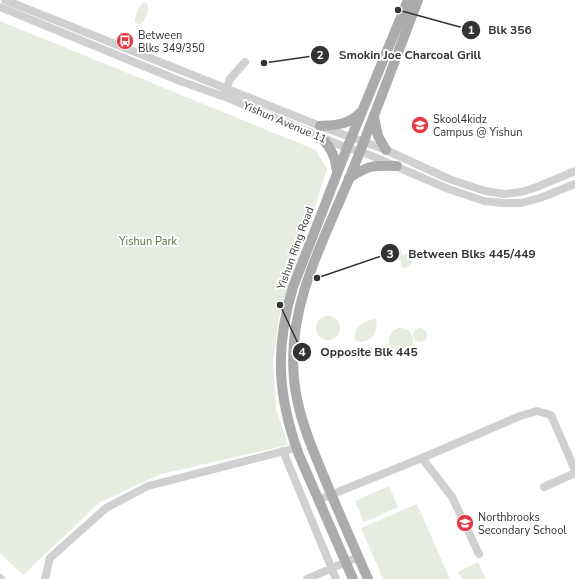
<svg xmlns="http://www.w3.org/2000/svg" width="575" height="579" font-family="'Nunito Sans',sans-serif">
<rect width="100%" height="100%" fill="#fff"/>
<path fill="#e6ecdf" d="M143 3H147C150 11 146 21 139 25L135 22C135 15 138 8 143 3Z
M0 21 316 150 327 169 279 318 273 362 276 409 288 445 161 474 100 502 23 575 0 553Z
M392 244C399 245 402 249 402 256L407 253 411 254 412 262 409 267 404 268 402 267 400 260 392 262 385 258C383 251 386 246 392 244Z
M316 328a12 12 0 1 1 24 0a12 12 0 1 1-24 0Z
M376 319C379 333 369 345 355 341 352 327 364 321 376 319Z
M413 335a7 7 0 1 1 14 0a7 7 0 1 1-14 0Z
M389 340a12 12 0 1 1 24 0a12 12 0 1 1-24 0Z
M389 486 398 507 364 522 355 501Z
M417 504 450 579H383L361 528Z
M478 562 486 579H462L458 572Z"/>
<g fill="none" stroke-linecap="round" stroke-linejoin="round">
<path stroke="#d0d0d0" stroke-width="8" d="M5 0 320 126 386 150 449 179 485 191 504 194 521 192 537 187 575 171
M0 7 180 81 228 98 342 146 365 153 446 188 484 201 503 203H521L540 198 575 184
M225 92 230 79 245 62
M283 451 336 579
M422 458 452 497 479 554
M544 487 575 473
M318 500 422 458 520 416 537 411 551 415 575 470
M0 578 1 579
M45 579 50 558 106 508 148 486 296 448
M307 579 358 557"/>
<path stroke="#ababab" stroke-width="10" d="M374 117 378 136 386 150
M320 126C335 125 349 125 360 113
M322 138C332 150 335 156 337 172
M349 178C369 165 373 165 397 166
M353 579 299 455C277 395 275 347 293 287L347 148 408 0
M368 579C353 545 338 511 324 477 311 446 297 413 294 379 287 307 322 244 349 179 373 120 395 60 418 0"/>
</g>
<defs>
<symbol id="bus-disc" viewBox="-11 -11 22 22"><circle r="9.5" fill="#e63946" stroke="#fff"/><path d="M-5-6H5V4H4V6H2V4H-2V6H-4V4H-5ZM-3.5-4V0h7V-4ZM-3.5 1.2v1.5H-2V1.2ZM2 1.2v1.5H3.5V1.2Z" fill="#fff"/></symbol>
<symbol id="school-disc" viewBox="-11 -11 22 22"><circle r="9.5" fill="#e63946" stroke="#fff"/><path d="M0-5L7-2L0 1L-7-2ZM-4 1L0 2.5L4 1V4Q0 6-4 4Z" fill="#fff"/></symbol>
</defs>
<g fill-rule="evenodd">
<use href="#bus-disc" x="115" y="31" width="20" height="20"/>
<use href="#school-disc" x="410" y="115" width="20" height="20"/>
<use href="#school-disc" x="455" y="513" width="20" height="20"/>
</g>
<g text-anchor="middle" stroke-width="4" stroke-linejoin="round" paint-order="stroke">
<g font-size="11" fill="#333" stroke="#fff" text-anchor="start">
<text x="138" y="39">Between<tspan x="138" dy="13">Blks 349/350</tspan></text>
<text x="433" y="123">Skool4kidz<tspan x="433" dy="13">Campus @ Yishun</tspan></text>
<text x="478" y="521">Northbrooks<tspan x="478" dy="13">Secondary School</tspan></text>
</g>
<g font-size="11" fill="#333" stroke="#fff">
<text transform="translate(285 122) rotate(23)" y="4">Yishun Avenue 11</text>
<text transform="translate(295 248) rotate(-70)" y="4">Yishun Ring Road</text>
</g>
<g font-size="11" fill="#56703f" stroke="#fff">
<text x="148" y="245">Yishun Park</text>
</g>
</g>
<path fill="none" stroke="#333" stroke-width="1.5" d="M398 10L471 30M264 63L320 55M317 278L390 253M280 305L302 352"/>
<g fill="#333" stroke="#fff" stroke-width="1.5">
<circle cx="398" cy="10" r="4"/>
<circle cx="264" cy="63" r="4"/>
<circle cx="317" cy="278" r="4"/>
<circle cx="280" cy="305" r="4"/>
<circle cx="471" cy="30" r="10"/>
<circle cx="320" cy="55" r="10"/>
<circle cx="390" cy="253" r="10"/>
<circle cx="302" cy="352" r="10"/>
</g>
<g font-size="12" text-anchor="middle" font-weight="bold" fill="#fff">
<text x="471" y="34">1</text>
<text x="320" y="59">2</text>
<text x="390" y="258">3</text>
<text x="302" y="356">4</text>
</g>
<g font-size="12" text-anchor="middle" font-weight="bold" fill="#333" stroke="#fff" stroke-width="4" stroke-linejoin="round" paint-order="stroke">
<text x="510" y="34">Blk 356</text>
<text x="410" y="59">Smokin Joe Charcoal Grill</text>
<text x="472" y="258">Between Blks 445/449</text>
<text x="369" y="356">Opposite Blk 445</text>
</g>
</svg>
